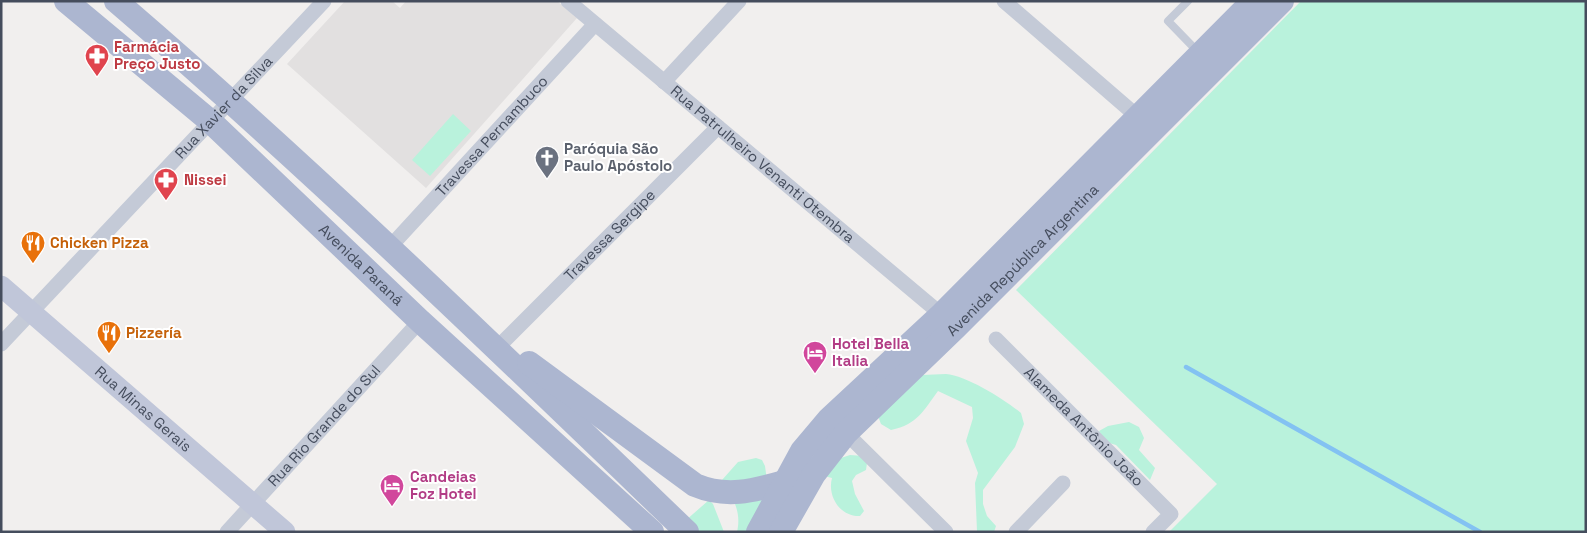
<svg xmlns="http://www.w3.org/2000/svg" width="1587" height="533" font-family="'Space Grotesk',sans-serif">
<rect width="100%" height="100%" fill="#f1efee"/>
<path fill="#e2e0e0" d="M345 1H392L400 8 406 1H557L577 18 426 188 287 64Z"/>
<path fill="#b9f2dc" d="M1301 1H1586V532H1169L1217 484 1016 290Z
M453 114 471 131 430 176 412 160Z
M946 374C967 376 1004 399 1021 413L1024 424 1015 447 983 490V504L987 516 996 526 994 532 977 531 975 483 978 473 966 441 973 418 972 407 938 391C923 411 918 424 891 430L881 424 876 411 922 375Z
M1129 422 1139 427 1144 438 1139 450 1155 468 1150 480 1116 445 1106 442 1099 431 1108 426Z
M850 455 863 456 867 463 866 470 856 475 852 481 855 494 864 511 860 516C840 517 827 496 832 478L824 476 838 459Z
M756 458 762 460 765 466 769 495 757 519 746 532H737C742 511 732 496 722 480L738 462Z
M709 500 713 504 724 532H691L685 521Z"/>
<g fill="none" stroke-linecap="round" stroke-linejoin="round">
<path stroke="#83c2f2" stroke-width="4.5" d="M1186 367 1480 532"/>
<path stroke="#c4cad7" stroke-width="8" d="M1188 1 1168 21 1199 53"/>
<g stroke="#c4cad7" stroke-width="15">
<path id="s1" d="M568 1 948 320"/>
<path d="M1004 1 1138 117"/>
<path d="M664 82 739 1"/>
<path id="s2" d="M389 248 595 24"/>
<path id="s3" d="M996 339 1171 514 1153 532"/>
<path id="s4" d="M503 342 718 127"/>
<path id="s5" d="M1 344 324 1"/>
<path d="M846 433 946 532"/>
<path id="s6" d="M227 532 420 321"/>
<path d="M1016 532 1063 483"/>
</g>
<path stroke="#c0c6d9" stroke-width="21" id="s7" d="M1 286 285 532"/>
<g stroke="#acb6d0" stroke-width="24">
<path id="s8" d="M66 1 210 121 420 321 652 532"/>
<path d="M116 1C313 170 500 352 687 532"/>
<path d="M529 363 695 485C726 498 753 491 784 482"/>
<path d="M758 532 802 451 829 419 942 314 1253 1"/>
<path id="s9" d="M781 532 814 474 846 433 956 327 1282 1"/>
</g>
</g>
<defs>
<symbol id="pharmacy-pin" viewBox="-11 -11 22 30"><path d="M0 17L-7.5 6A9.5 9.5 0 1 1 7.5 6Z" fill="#e0444e" stroke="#fff"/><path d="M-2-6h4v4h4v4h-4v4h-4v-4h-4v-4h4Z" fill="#fff"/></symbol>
<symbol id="church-pin" viewBox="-11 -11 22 30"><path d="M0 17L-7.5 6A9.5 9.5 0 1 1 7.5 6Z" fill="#6b7280" stroke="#fff"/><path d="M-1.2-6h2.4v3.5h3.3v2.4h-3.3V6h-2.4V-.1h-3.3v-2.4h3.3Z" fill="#fff"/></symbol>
<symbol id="restaurant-pin" viewBox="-11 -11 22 30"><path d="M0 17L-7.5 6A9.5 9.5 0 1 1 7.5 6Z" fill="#e8710a" stroke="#fff"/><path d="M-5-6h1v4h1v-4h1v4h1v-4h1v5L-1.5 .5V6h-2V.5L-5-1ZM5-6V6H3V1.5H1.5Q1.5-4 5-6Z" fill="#fff"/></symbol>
<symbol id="hotel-pin" viewBox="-11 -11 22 30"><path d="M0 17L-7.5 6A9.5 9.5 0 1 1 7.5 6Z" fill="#d1479c" stroke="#fff"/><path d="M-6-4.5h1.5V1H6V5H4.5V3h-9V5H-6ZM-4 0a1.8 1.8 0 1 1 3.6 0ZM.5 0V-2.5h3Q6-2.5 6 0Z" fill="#fff"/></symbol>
</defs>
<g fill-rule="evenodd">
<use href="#pharmacy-pin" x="83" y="42" width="28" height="38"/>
<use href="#church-pin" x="533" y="144" width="28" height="38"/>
<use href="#pharmacy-pin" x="152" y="166" width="28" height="38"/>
<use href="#restaurant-pin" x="19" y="229" width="28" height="38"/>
<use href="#restaurant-pin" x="95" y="319" width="28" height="38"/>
<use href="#hotel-pin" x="801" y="339" width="28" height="38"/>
<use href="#hotel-pin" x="378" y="472" width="28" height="38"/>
</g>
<g text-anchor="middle" stroke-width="4" stroke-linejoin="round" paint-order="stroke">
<g font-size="15" font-weight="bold" fill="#be3a42" stroke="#fff" text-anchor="start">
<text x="114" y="52">Farmácia<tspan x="114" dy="17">Preço Justo</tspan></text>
<text x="184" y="185">Nissei</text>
</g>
<g font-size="15" fill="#454d5d" stroke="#fff">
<text dy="5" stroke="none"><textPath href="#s5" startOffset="325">Rua Xavier da Silva</textPath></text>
<text dy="5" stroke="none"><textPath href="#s2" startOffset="152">Travessa Pernambuco</textPath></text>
<text dy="5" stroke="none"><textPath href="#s1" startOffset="254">Rua Patrulheiro Venanti Otembra</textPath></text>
<text dy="5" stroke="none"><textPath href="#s4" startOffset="151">Travessa Sergipe</textPath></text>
<text dy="5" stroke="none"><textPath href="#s9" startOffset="366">Avenida República Argentina</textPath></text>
<text dy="5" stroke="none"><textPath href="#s8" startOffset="396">Avenida Paraná</textPath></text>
<text dy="5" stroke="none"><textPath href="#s7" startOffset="188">Rua Minas Gerais</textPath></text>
<text dy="5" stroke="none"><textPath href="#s6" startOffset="144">Rua Rio Grande do Sul</textPath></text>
<text dy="5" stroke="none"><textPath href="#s3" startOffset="124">Alameda Antônio João</textPath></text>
</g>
<g font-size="15" font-weight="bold" fill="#5b616d" stroke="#fff" text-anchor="start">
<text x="564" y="154">Paróquia São<tspan x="564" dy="17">Paulo Apóstolo</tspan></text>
</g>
<g font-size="15" font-weight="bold" fill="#c56008" stroke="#fff" text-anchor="start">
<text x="50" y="248">Chicken Pizza</text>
<text x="126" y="338">Pizzería</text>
</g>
<g font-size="15" font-weight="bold" fill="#b23c85" stroke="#fff" text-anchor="start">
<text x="832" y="349">Hotel Bella<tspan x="832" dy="17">Italia</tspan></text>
<text x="410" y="482">Candeias<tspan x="410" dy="17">Foz Hotel</tspan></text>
</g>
</g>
<rect width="1587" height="533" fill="none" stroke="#454d5d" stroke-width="5"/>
</svg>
